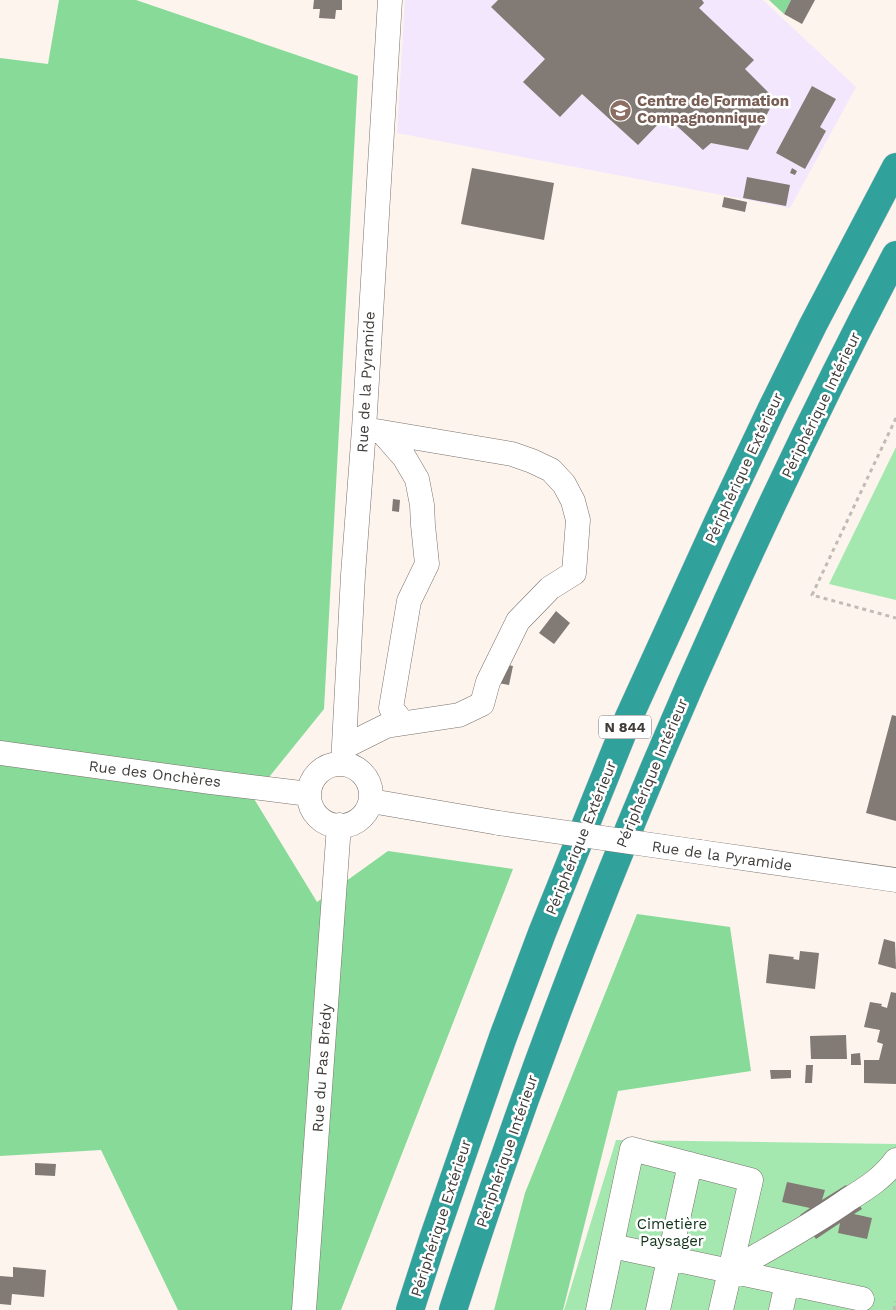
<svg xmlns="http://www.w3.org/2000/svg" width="896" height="1310" font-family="'Work Sans',sans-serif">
<rect width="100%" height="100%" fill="#fdf4ee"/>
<path fill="#f2e7fc" d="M405 0H763L856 87 790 208 397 133Z"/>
<path fill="#a4e8b0" d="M896 447V600L829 584Z
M616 1140 896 1144V1310H564Z"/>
<path fill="#87da98" d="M59 0H136L358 76 324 709 253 797 317 902 388 851 513 869 341 1310H178L101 1150 0 1156V58L48 64Z
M769 0H791L784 14Z
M637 914 730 927 751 1071 618 1091 563 1310H494L525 1193Z"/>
<path fill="#827a75" d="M314 0H342V10H336L335 19 319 18 320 9H313Z
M498 0H702L704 3 699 8 754 60 745 69 775 99 748 150 711 143 703 150 666 116 638 145 582 94 560 117 523 82 545 59 491 7Z
M791 0H815L802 24 784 14Z
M812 86 836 99 820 127 826 131 805 169 776 153Z
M472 168 554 183 544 240 461 224Z
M792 168 797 171 795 175 790 173Z
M747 177 790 185 786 206 743 198Z
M724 197 747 202 745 212 722 207Z
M393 499 400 500 399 512 392 511Z
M556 611 570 623 554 644 539 633Z
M502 664 513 666 509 685 498 683Z
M892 715 896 716V821L866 813Z
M884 939 895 942 896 969 878 964Z
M800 951 819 953 815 989 766 983 769 954 794 957 793 959 799 960Z
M891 992 896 993V1084L864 1083V1060H879L883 1044 877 1042 880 1030 864 1027 870 1002 882 1004 881 1006 887 1008Z
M846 1035 847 1059H811L810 1036Z
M860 1053 861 1065H851V1054Z
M806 1065H813L812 1083H805Z
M770 1070H791V1078L771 1079Z
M35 1163 56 1164 55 1176 35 1175Z
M787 1182 825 1190 822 1200 846 1185 862 1209 854 1214 872 1218 867 1239 838 1233 840 1223 816 1239 800 1215 810 1208 782 1202Z
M13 1267 46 1270 44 1297 12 1294 11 1305 0 1304V1276L13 1277Z"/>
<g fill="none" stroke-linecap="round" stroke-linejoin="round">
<defs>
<path id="minor" d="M383 433 404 457 417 479 422 505 423 525 427 564 409 601 391 708 403 723
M344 747 386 726 459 715 482 704 488 682 518 621 550 588 574 573 578 520 573 501 564 484 551 470 532 461 512 454 364 429
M0 753 211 782 309 794
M343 764 353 575 364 429 390 0
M309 795a31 31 0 1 1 62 0a31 31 0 1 1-62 0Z
M371 801 499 823
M700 852 896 880
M612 1246 862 1299
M730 1271C770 1248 811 1226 849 1199 867 1188 884 1177 896 1160
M304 1310 339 825
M598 1310 632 1149 751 1180 721 1310
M658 1310 690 1164
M781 1310 787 1283"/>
<path id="highway" d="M410 1310 433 1239 503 1037 542 933 629 717 718 522 772 408 813 325 896 167
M453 1310C531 1069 622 833 727 602 780 485 836 369 896 255"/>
</defs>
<use href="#minor" stroke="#79716c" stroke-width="25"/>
<use href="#highway" stroke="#d5d4d4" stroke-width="29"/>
<path stroke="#c1bab6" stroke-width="3" stroke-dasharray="4 4" stroke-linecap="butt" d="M896 418 812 595 896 618
M894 1310 896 1301"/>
<use href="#minor" stroke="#fff" stroke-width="24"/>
<use href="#highway" stroke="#31a19c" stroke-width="28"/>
<defs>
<path id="minor-bridge" d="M499 823 700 852"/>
</defs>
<use href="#minor-bridge" stroke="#79716c" stroke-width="25" stroke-linecap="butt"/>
<use href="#minor-bridge" stroke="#fff" stroke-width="24"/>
</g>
<defs>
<symbol id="school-disc" viewBox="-11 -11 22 22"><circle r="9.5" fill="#8d6e63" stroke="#fff"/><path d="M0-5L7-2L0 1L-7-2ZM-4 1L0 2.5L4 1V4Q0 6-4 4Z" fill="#fff"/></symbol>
</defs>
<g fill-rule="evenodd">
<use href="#school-disc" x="608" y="98" width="25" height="25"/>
</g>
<g text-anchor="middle" stroke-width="5" stroke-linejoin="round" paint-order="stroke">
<rect fill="#fff" stroke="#797675" stroke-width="1" x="599" y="715.5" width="52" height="23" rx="4"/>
<g font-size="14" font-weight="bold" fill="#3f3c3a">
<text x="625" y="732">N 844</text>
</g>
<g font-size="15" font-weight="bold" fill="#785e54" stroke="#fff" text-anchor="start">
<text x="637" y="106">Centre de Formation<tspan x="637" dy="17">Compagnonnique</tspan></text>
</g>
<g font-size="15" fill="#3f3c3a" stroke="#fff">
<text transform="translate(366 382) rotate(-87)" y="5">Rue de la Pyramide</text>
<text transform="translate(821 405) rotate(-64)" y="5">Périphérique Intérieur</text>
<text transform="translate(744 468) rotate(-65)" y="5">Périphérique Extérieur</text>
<text transform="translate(652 773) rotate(-67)" y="5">Périphérique Intérieur</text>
<text transform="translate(155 774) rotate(7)" y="5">Rue des Onchères</text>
<text transform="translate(581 838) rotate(-68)" y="5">Périphérique Extérieur</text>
<text transform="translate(722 856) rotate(8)" y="5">Rue de la Pyramide</text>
<text transform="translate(322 1068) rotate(-86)" y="5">Rue du Pas Brédy</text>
<text transform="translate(507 1151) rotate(-71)" y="5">Périphérique Intérieur</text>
<text transform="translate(441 1218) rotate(-72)" y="5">Périphérique Extérieur</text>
</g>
<g font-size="15" fill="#12341a" stroke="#fff">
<text x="672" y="1229">Cimetière<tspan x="672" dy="17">Paysager</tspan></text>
</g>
</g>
</svg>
